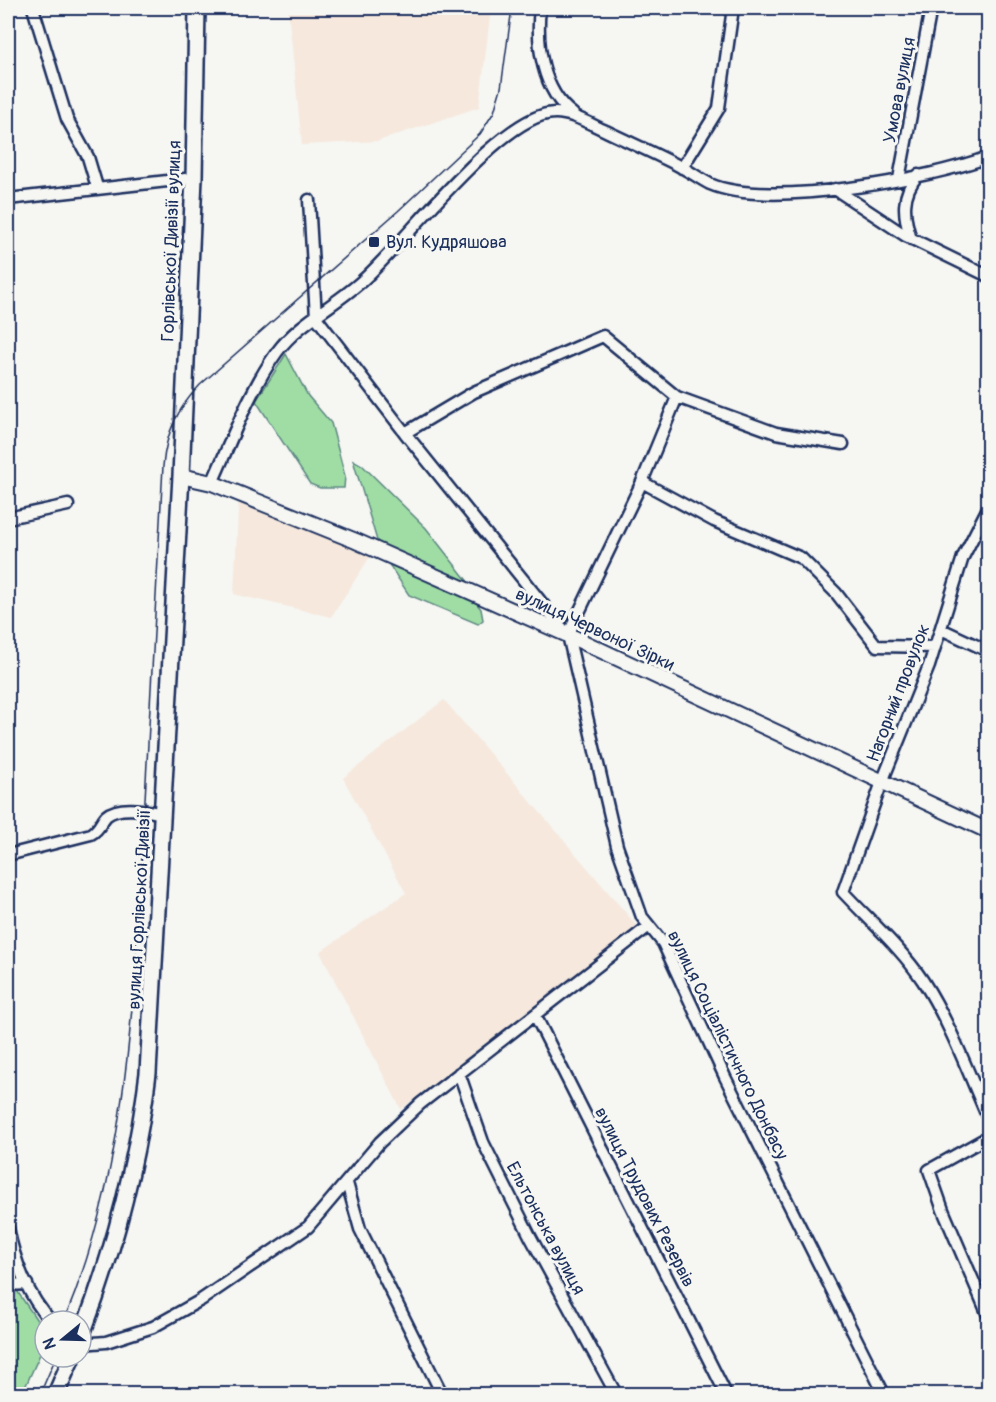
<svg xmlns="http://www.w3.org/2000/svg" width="996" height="1402" font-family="Pangolin,sans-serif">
<rect width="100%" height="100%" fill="#f6f6f2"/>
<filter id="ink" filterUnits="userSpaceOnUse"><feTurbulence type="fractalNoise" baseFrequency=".0167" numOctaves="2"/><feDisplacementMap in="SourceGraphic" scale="12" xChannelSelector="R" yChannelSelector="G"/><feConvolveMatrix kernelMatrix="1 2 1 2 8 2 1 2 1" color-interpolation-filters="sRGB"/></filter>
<g filter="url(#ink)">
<path fill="#f6e8dc" d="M288 8H491L479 107 378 141 302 145Z
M239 493 375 549 331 617 234 594Z
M444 700 637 926 401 1109 320 952 406 893 343 778Z"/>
<path fill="#9fdda5" stroke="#5d8682" stroke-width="1.5" d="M286 354 308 396 331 423 345 476 344 488H320L310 484 256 401Z
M353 460 362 465 426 528 469 583 378 544Z
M388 563 474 600 481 609 483 620 478 624 409 595Z
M11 1282 45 1332V1343L22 1394H8V1283Z"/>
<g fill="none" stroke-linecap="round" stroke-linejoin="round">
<defs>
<path id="minor" d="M33 8 67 119 88 157 97 187
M540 8C536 44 542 91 573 114
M682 168 719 108 733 8
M899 179 931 8
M835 189 906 236 988 276
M8 199 194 178
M309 200 316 317 405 433 566 633
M911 239C903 215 901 194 918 175
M677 397 642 482 568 635 617 846 642 917 663 943 725 1077 884 1394
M405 433 474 392 603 336 677 397 776 433 843 444
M642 482 714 521 801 558 836 593 877 646 935 647
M212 483C232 439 249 391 277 352 299 322 336 305 363 280 405 243 502 113 555 113 573 113 590 124 606 131 631 143 656 154 681 167 691 172 700 179 710 184 767 209 930 179 988 157
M988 508 963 557 929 666 882 782 843 892C870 921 901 948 923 981 950 1023 968 1072 988 1118
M8 518 68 505
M941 629 988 651
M8 855 91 834C100 829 100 823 106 816 120 804 148 811 164 814
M535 1015 726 1394
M459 1073 483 1142 530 1236 616 1394
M988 1137 929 1170 943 1210 988 1315
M347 1183 360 1229 442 1394
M8 1228C14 1260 28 1297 51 1321
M8 1285 27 1284
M81 1344 106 1342 153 1327 201 1300 308 1227 380 1142 420 1104 649 926"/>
<path id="tertiary" d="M181 476 212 483 356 541 568 635 988 831"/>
<path id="secondary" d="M81 1337C114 1251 137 1164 148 1073L181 476 194 178 197 8
M56 1394 72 1357"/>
</defs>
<use href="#minor" stroke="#1b2f5e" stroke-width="15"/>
<use href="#tertiary" stroke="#1b2f5e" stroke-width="18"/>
<use href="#secondary" stroke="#1b2f5e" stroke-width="20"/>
<use href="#minor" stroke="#f6f6f2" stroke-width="10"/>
<use href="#tertiary" stroke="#f6f6f2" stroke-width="14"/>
<use href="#secondary" stroke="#f6f6f2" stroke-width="15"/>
<path stroke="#1b2f5e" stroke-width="1.5" d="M64 1321C126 1172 133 1013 142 855 150 725 156 595 163 466 166 433 177 409 200 385L398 211 480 134 494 112 501 88 512 8
M40 1394 56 1357"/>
</g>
</g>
<rect fill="#1b2f5e" stroke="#f6f6f2" stroke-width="2" x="368" y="236" width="12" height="12" rx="3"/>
<g text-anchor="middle" stroke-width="6" stroke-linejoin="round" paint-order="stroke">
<g font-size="18" fill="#1b2f5e" stroke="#f6f6f2">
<text transform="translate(899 90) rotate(-79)" y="6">Умова вулиця</text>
<text transform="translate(171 241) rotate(-88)" y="6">Горлівської Дивізії вулиця</text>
<text transform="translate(595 629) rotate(25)" y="6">вулиця Червоної Зірки</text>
<text transform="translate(898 693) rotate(-69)" y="6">Нагорний провулок</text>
<text transform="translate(139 909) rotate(-87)" y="6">вулиця Горлівської Дивізії</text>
<text transform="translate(728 1045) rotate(64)" y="6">вулиця Соціалістичного Донбасу</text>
<text transform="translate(645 1197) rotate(63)" y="6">вулиця Трудових Резервів</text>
<text transform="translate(546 1228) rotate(62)" y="6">Ельтонська вулиця</text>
</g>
<g font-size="18" fill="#1b2f5e" stroke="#f6f6f2" text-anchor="start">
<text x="386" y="248">Вул. Кудряшова</text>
</g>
</g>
<rect width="996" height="1402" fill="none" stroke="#f6f6f2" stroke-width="30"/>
<rect x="15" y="15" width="966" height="1372" fill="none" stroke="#1b2f5e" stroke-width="2" filter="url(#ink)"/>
<g transform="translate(63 1339) rotate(251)"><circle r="28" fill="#f6f6f2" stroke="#9ea6b7" stroke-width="1.5"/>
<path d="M0-4.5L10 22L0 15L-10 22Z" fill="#1b2f5e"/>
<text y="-9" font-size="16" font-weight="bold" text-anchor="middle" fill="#1b2f5e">N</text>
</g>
</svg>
